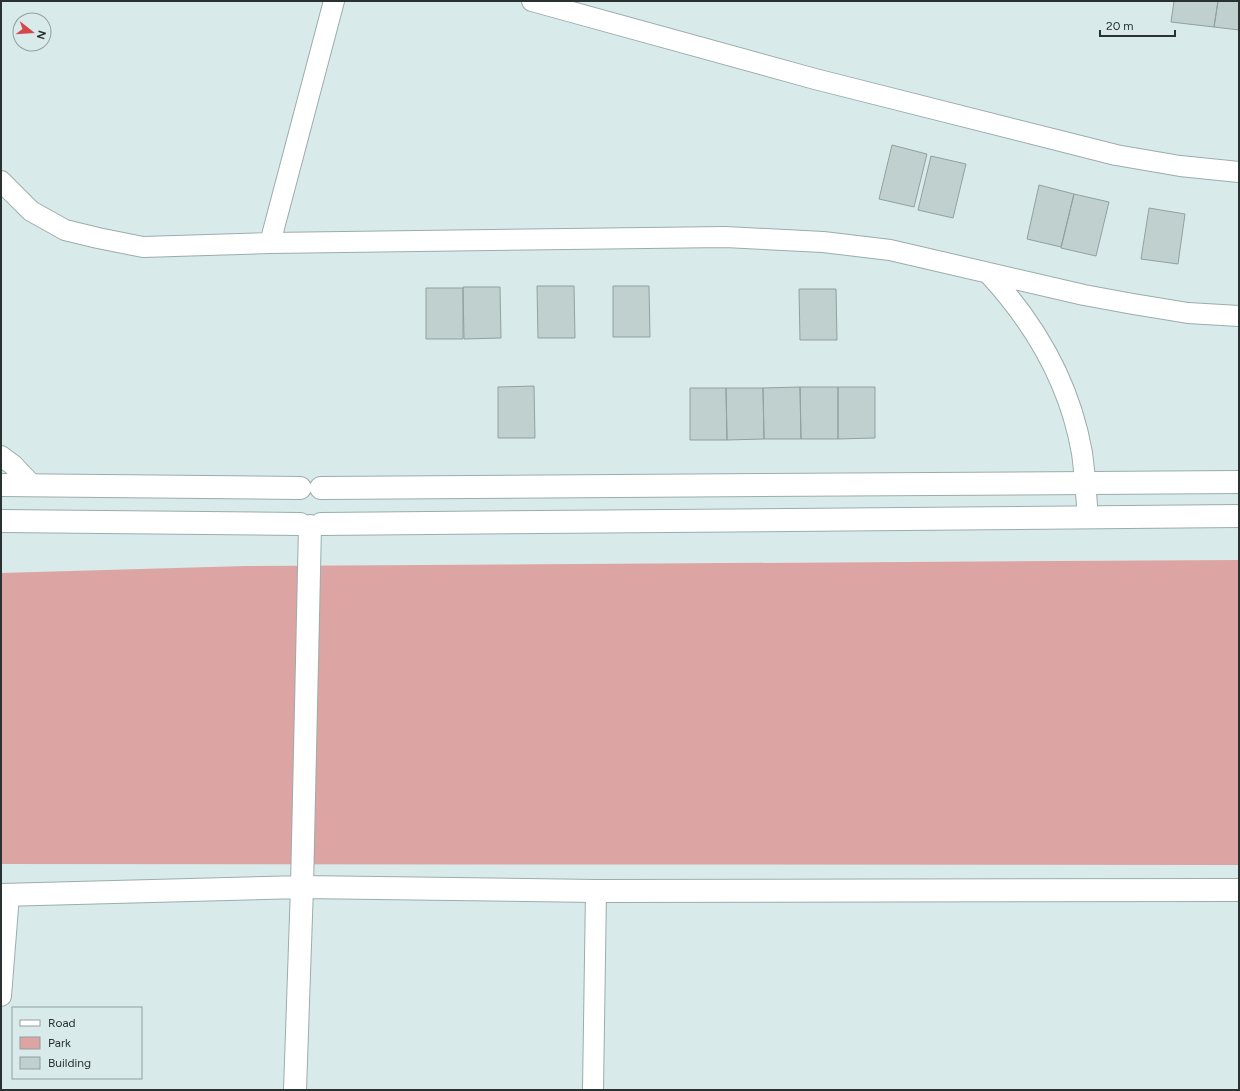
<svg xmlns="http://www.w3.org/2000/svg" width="1240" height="1091" font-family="Figtree,sans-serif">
<rect width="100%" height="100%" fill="#d8eae9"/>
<path fill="#dca4a2" d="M1239 560V865L1 864V573L246 566Z"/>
<path fill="#bfd0cf" stroke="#91a1a0" d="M1174 1H1218L1214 27 1171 22Z
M1218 1H1239V30L1214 27Z
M892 145 927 154 914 207 879 199Z
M931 156 966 164 953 218 918 210Z
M1039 185 1074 194 1061 247 1027 239Z
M1074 194 1109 202 1096 256 1061 248Z
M1149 208 1185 214 1178 264 1141 259Z
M537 286H574L575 338H538Z
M613 286H649L650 337H613Z
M463 287H500L501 338 464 339Z
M426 288H463V339H426Z
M799 289H836L837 340H800Z
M534 386 535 438H498V387Z
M800 387H838V439H801Z
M800 387 801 439H764L763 388Z
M838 387H875V438L838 439Z
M690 388H726L727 440H690Z
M726 388H763L764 439 727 440Z"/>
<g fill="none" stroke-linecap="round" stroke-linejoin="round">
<defs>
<path id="street" d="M532 1 815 79 1116 155 1180 166 1239 172
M1 181 31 211 65 230 98 238 143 247 270 243 725 237 823 242 890 250 1084 295 1133 304 1188 313 1239 316
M270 243 334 1
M989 274C1036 325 1070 384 1082 453 1085 474 1086 496 1088 517
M1 456 13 465 32 485
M1 996 9 895
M593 1090 596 891"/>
<path id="secondary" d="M1 485 300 488
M321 488 1239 482
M1 521 300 524
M321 524 1239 516
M1 895 302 887 596 891 1239 890
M295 1090 302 887 310 526"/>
</defs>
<use href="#street" stroke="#9cacac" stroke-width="22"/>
<use href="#secondary" stroke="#9cacac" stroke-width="24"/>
<use href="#street" stroke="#fff" stroke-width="20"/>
<use href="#secondary" stroke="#fff" stroke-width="22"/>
</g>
<rect width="1240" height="1091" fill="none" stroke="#2a3131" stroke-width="4"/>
<rect x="12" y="1007" width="130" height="72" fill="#d8eae9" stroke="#92a09f"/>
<rect x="20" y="1020" width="20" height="6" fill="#ffffff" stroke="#92a09f"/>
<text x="48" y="1027" font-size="12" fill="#2a3131">Road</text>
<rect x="20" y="1037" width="20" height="12" fill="#dca4a2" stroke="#92a09f"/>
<text x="48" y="1047" font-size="12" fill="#2a3131">Park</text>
<rect x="20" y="1057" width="20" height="12" fill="#bfd0cf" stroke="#92a09f"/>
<text x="48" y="1067" font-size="12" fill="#2a3131">Building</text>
<g transform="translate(32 32) rotate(107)"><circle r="19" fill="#d8eae9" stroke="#92a09f"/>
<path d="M0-3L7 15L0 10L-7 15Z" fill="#d6464d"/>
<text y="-6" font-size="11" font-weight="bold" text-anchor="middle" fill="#2a3131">N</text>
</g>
<path d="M1100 30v6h75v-6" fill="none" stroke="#2a3131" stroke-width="2"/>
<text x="1106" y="30" font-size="12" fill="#2a3131" stroke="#d8eae9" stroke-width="3" paint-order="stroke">20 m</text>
</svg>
